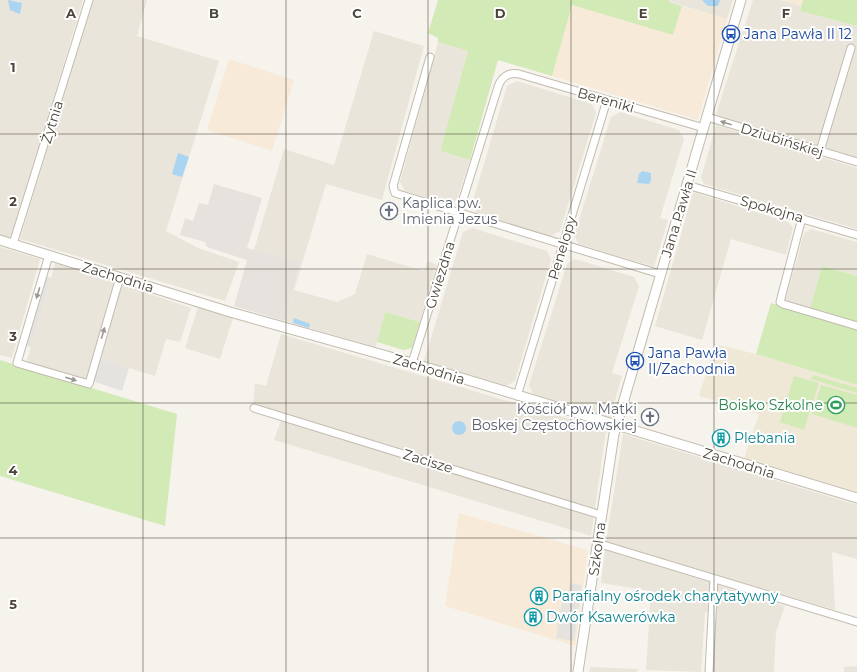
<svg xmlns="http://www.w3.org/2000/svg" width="857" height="672" font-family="Montserrat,sans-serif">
<rect width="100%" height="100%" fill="#f6f3ec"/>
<path fill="#eae5da" d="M0 0H83L12 236 9 238 0 235Z
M92 0H147L137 36 219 61 166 231 198 248 239 262 225 301 20 239Z
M664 0H733L727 19Z
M753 0H781L801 6 800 11 857 26V159L715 117Z
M374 31 424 46 382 200 326 184 294 290 337 302 355 294 367 254 424 271 428 261 437 265 420 322 385 312 376 347 285 321 300 264 254 250 284 149 334 165Z
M438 42 468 51 440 151 470 160 457 200 448 204 405 191 400 182Z
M517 81 592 104 596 113 560 231 551 236 477 214 472 204 507 86Z
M620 112 679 130 684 139 660 218 668 220 654 267 579 244 574 236 611 117Z
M716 125 857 168V229L704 184 701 178Z
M693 192 788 222 793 228 786 255 731 239 702 340 655 326Z
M472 228 547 251 551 259 515 381 506 386 424 361 463 232Z
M811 229 857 242V276L822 266 810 309 785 302 804 233Z
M0 247 40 259 12 358 0 355Z
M575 259 634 277 639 286 612 373 622 376 610 418 533 394 529 385 567 264Z
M56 261 116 281 87 381 28 362 27 360Z
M121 284 191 308 180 342 166 339 155 376 99 359Z
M198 307 233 318 220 359 185 348Z
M281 334 606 430 595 509 253 405 255 383 266 386Z
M281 420 594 515 591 536 274 440Z
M623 434 857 505V559L832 552 835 610 606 542Z
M605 550 710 582 709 612H705L701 672 646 670 651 591 601 583Z
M718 585 785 606 776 632 774 672H713Z
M857 666V672H844V667Z
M590 667 638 669 637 672H589Z"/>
<path fill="#f7ead8" d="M781 0H803L801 6Z
M572 5 673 35 682 6 727 19 698 120 552 76Z
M229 59 294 80 272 151 207 130Z
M459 513 588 550 575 646 445 606Z"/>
<path fill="#e6e2dd" d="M214 184 262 198 247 248 300 263 285 321 234 306 247 260 207 247 205 242 180 235 185 218 193 221 199 203 208 205Z"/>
<path fill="#efe8d6" d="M715 344 756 354 857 385V492L744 458 759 414 699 396Z"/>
<path fill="#d2eab5" d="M438 0H669V2L682 6 673 35 572 5 552 76 498 60 470 160 440 151 468 51 438 42V38L428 33Z
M803 0H857V26L800 11Z
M822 266 857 276V323L810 309Z
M771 303 857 329V385L756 354Z
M385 312 420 322 412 348 403 350 377 342Z
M0 360 177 414 165 526 0 476Z
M813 375 857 388V393L811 379Z
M794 376 819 383 804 430 780 422Z
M821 385 857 395V428L812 414Z"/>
<path fill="#e5e3e0" d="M45 276 51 278 31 347 24 345Z
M99 359 129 368 122 391 95 382 94 376Z
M570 583 582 585 574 641 556 638 563 596 568 595Z"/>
<path fill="#a9d4f2" d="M8 0 22 3 20 14 10 10Z
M702 0H720L718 6H708Z
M178 153 189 157 182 177 172 174Z
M642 171 651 173V180L649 184 637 183 639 174Z
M294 318 310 324 309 328 293 323Z
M452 428a7 7 0 1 1 14 0a7 7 0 1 1-14 0Z"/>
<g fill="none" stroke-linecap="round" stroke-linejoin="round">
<defs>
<path id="minor" d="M430 57 393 186 395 193 660 274
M707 117 857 162
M820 151 851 48
M687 185 857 235
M802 218 780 302 783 304 857 326
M13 244 89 0
M49 255 17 363 89 384 120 277
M412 363 498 87C501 77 509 72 519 74L704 128
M517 396 607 100
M254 408 601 515
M597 543 857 622
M709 672 714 579"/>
<path id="tertiary" d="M0 240 230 312 412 363 857 498
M578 672 614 434 741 0"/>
</defs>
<use href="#minor" stroke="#c2bbae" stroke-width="9"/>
<use href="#tertiary" stroke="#c2bbae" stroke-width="11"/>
<use href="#minor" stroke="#fff" stroke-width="7"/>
<use href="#tertiary" stroke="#fff" stroke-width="9"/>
</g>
<defs><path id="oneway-solid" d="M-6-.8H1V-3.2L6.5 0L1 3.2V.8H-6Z"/></defs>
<g fill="#9c9892">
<use href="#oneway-solid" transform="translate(726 123) rotate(-163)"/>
<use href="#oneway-solid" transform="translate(38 293) rotate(107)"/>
<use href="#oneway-solid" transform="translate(103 333) rotate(-74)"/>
<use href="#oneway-solid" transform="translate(71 379) rotate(17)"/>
</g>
<path fill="none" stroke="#4b4439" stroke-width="1" stroke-opacity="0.55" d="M143 0V672M286 0V672M428 0V672M571 0V672M714 0V672M0 134H857M0 269H857M0 403H857M0 538H857"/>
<defs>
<symbol id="bus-ring" viewBox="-11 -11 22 22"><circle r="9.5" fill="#fff" stroke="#1a4fb4" stroke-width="1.5"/><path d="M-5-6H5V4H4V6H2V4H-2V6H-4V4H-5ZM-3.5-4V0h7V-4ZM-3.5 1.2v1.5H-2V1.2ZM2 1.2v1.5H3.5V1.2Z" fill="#1a4fb4"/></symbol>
<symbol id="church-ring" viewBox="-11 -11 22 22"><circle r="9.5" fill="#fff" stroke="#6b7280" stroke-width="1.5"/><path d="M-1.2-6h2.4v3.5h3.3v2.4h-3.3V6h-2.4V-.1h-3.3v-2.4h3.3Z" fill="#6b7280"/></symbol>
<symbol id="stadium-ring" viewBox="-11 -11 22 22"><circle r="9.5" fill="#fff" stroke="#2e9e5b" stroke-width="1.5"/><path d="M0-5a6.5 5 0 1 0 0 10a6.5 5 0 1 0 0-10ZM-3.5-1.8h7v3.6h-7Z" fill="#2e9e5b"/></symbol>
<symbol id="building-ring" viewBox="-11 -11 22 22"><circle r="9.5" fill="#fff" stroke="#0f9aa8" stroke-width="1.5"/><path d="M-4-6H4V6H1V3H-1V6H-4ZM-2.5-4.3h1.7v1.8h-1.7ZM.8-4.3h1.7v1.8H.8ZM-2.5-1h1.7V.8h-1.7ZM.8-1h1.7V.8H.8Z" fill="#0f9aa8"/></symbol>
</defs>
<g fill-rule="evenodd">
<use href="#bus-ring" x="721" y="24" width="20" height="20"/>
<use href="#church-ring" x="379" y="201" width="20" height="20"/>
<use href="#bus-ring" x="625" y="351" width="20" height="20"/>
<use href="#stadium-ring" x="826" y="395" width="20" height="20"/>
<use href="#church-ring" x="640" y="407" width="20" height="20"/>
<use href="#building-ring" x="711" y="428" width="20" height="20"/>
<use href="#building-ring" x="529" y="586" width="20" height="20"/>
<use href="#building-ring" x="523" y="607" width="20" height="20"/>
</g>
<g text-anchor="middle" stroke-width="4" stroke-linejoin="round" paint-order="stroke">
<g font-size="14" fill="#164399" stroke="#fff" text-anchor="start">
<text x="744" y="39">Jana Pawła II 12</text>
<text x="648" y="358">Jana Pawła<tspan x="648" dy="16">II/Zachodnia</tspan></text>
</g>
<g font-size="14" fill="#4b4439" stroke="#fff">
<text transform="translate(606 100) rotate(16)" y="5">Bereniki</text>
<text transform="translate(52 122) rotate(-73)" y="5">Żytnia</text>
<text transform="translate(782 140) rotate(17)" y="5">Dziubińskiej</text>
<text transform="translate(772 209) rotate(16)" y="5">Spokojna</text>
<text transform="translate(679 213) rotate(-73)" y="5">Jana Pawła II</text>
<text transform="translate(562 248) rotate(-73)" y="5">Penelopy</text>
<text transform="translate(440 275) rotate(-73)" y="5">Gwiezdna</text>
<text transform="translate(118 277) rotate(17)" y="5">Zachodnia</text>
<text transform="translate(429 369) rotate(17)" y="5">Zachodnia</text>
<text transform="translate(428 461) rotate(17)" y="5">Zacisze</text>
<text transform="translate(739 463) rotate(17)" y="5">Zachodnia</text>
<text transform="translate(597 549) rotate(-82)" y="5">Szkolna</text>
</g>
<g font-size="14" fill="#5b616d" stroke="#fff" text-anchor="start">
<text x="402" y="208">Kaplica pw.<tspan x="402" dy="16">Imienia Jezus</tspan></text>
<text x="637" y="414" text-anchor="end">Kościół pw. Matki<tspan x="637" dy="16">Boskej Częstochowskiej</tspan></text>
</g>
<g font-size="14" fill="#27864d" stroke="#fff" text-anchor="end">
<text x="823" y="410">Boisko Szkolne</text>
</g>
<g font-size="14" fill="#0d838f" stroke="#fff" text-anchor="start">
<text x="734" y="443">Plebania</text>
<text x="552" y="601">Parafialny ośrodek charytatywny</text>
<text x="546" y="622">Dwór Ksawerówka</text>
</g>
</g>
<g font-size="13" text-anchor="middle" font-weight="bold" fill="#4b4439" stroke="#fff" stroke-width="4" stroke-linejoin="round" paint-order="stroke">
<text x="71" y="18">A</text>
<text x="214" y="18">B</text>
<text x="357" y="18">C</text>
<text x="500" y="18">D</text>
<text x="643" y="18">E</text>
<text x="786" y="18">F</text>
<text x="13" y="72">1</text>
<text x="13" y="206">2</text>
<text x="13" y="341">3</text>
<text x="13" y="475">4</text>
<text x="13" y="609">5</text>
</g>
</svg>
